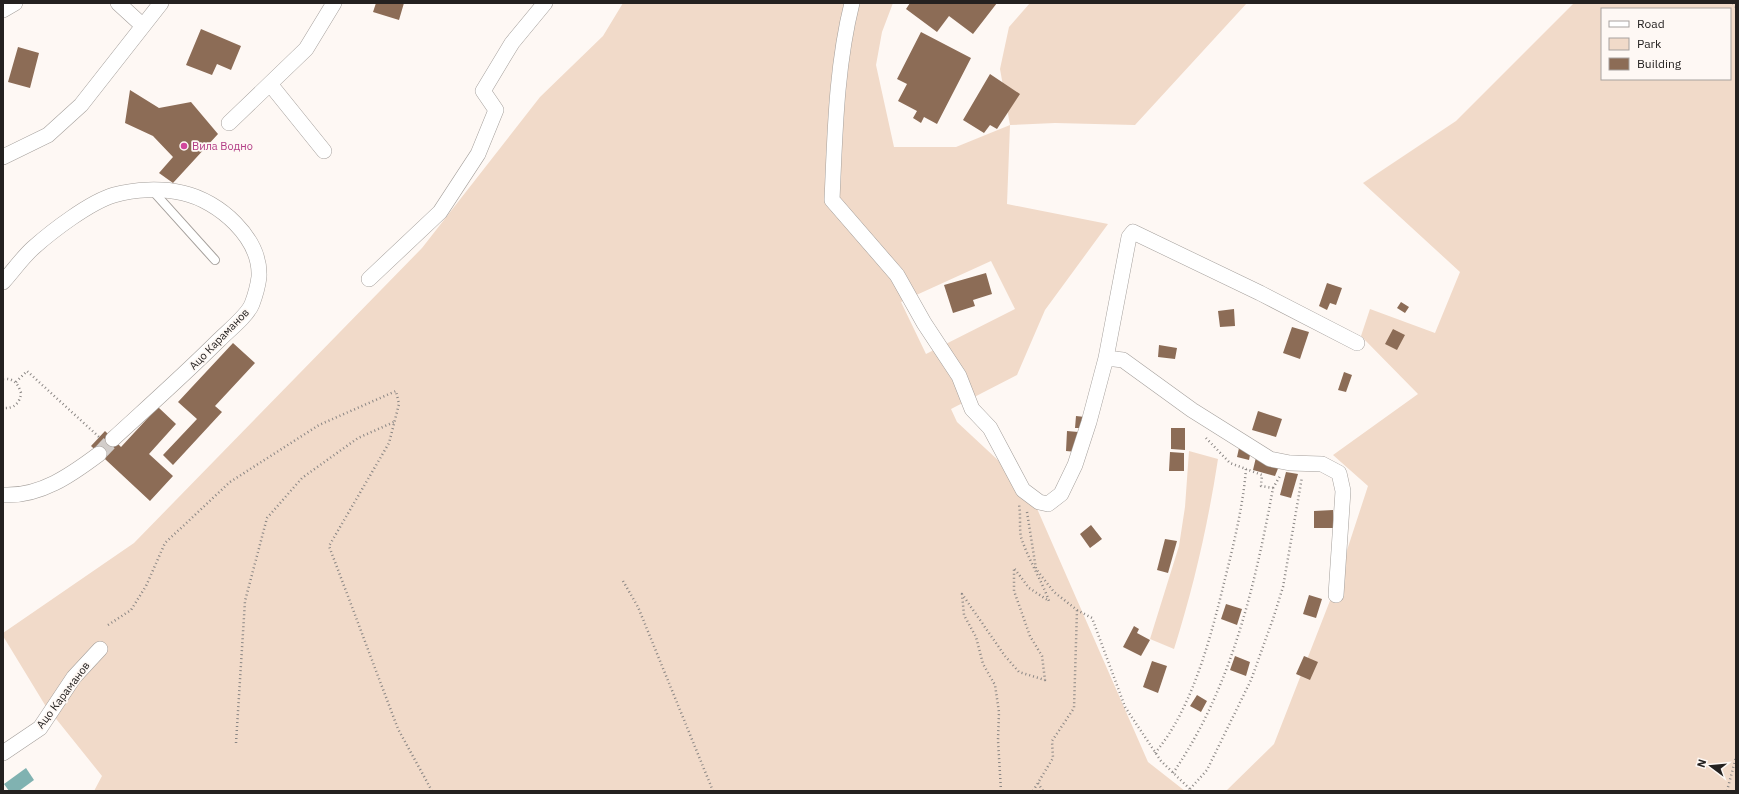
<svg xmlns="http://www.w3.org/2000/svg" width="1739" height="794" font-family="'IBM Plex Sans',sans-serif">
<rect width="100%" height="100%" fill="#fef8f4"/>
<path fill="#f1dac9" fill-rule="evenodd" d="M623 3H893L882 32 876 65 894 147H956L1010 125 1000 69 1009 27 1030 3H1247L1135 125 1055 123 1010 125 1007 204 1108 224 1045 310 1017 375 951 409 957 422 1028 488 1148 762 1185 791H94L102 776 45 705 3 636V633L134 543 422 248 540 97 603 36ZM991 261 1015 309 926 354 901 302Z
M1574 3H1736V791H1226L1274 744 1333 593 1368 486 1333 455 1418 394 1361 336 1370 309 1435 333 1460 272 1363 183 1456 121ZM1602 9H1730V79H1602Z
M1189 451 1218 459C1208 524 1194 586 1174 649L1150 639 1179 546 1185 507Z"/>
<path fill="#80b2b1" d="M26 768 34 780 19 791H9L4 784Z"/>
<path fill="#8c6c56" d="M376 3H404L399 20 373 12Z
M910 3H997L973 34 949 16 937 32 906 9Z
M201 29 241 46 231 70 217 64 212 75 186 65Z
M921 32 971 58 937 124 924 117 921 123 913 118 917 111 898 101 907 84 897 79Z
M18 47 39 53 30 88 8 82Z
M990 74 1020 94 997 129 990 125 984 133 963 120Z
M130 90 159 108 191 102 218 134 173 183 159 173 173 157 153 136 125 123Z
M986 273 992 294 973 300 975 306 953 313 944 285Z
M1327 283 1342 288 1336 305 1330 303 1327 310 1319 306Z
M1401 302 1409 307 1405 313 1397 308Z
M1234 309 1235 326 1220 327 1218 311Z
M1292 327 1309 332 1300 359 1283 353Z
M1393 329 1405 335 1397 350 1385 344Z
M233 343 255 363 215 406 222 412 173 465 163 455 197 419 178 402Z
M1159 345 1177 348 1175 359 1158 357Z
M1344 372 1352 375 1346 392 1338 390Z
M158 407 176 424 149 454 173 476 150 501 91 446 105 431 121 447Z
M1258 411 1282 419 1276 437 1252 430Z
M1076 416 1085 417 1084 428H1075Z
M1171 428H1185V450L1171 449Z
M1067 431 1078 432 1077 452 1066 451Z
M1239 448 1251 450 1249 460 1237 457Z
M1170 452 1184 453V471H1169Z
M1257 453 1279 466 1275 476 1253 470Z
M1286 472 1298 474 1291 498 1280 495Z
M1333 510V528H1314V511Z
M1091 525 1102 539 1090 548 1080 534Z
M1165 539 1177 541 1168 573 1157 570Z
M1309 595 1322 599 1316 618 1303 614Z
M1226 604 1242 609 1237 625 1221 619Z
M1134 626 1139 629 1137 633 1150 640 1141 656 1123 647Z
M1235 656 1250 662 1246 676 1230 670Z
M1304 656 1318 662 1310 680 1296 674Z
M1152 661 1167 666 1158 693 1143 687Z
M1197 695 1207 701 1201 712 1190 706Z"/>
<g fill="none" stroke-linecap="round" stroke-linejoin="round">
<path stroke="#d2cdca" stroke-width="15" stroke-dasharray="15 8" stroke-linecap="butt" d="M99 454 113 439"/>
<defs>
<path id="service" d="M152 190 215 260"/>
<path id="minor" d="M118 3 142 25
M852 3C836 67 835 134 832 200L897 275 924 323 959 376 972 409 990 428 1023 490 1039 502 1048 504 1061 494 1075 465 1089 422 1106 358 1123 360 1192 410 1270 459 1290 463 1322 464 1339 473 1343 491 1336 595
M3 10 15 3
M270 84 324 151
M229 123 306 49 334 3
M3 157 48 135 81 105 161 3
M369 279 440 212 478 154 496 110 483 91 512 43 545 3
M3 282C13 271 22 258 33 248 52 231 90 202 114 195 135 189 162 188 183 193 219 201 261 238 259 277 258 285 255 296 252 304 248 315 228 331 219 340 185 374 149 406 113 439
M1106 358 1129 237 1133 232 1260 293 1357 343
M3 495C40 497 71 475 99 454
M3 753 40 728 74 677 100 649"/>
</defs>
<use href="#service" stroke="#a49f9b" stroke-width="10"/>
<use href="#minor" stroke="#a49f9b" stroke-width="16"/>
<path stroke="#8a8684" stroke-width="2.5" stroke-dasharray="1 3" stroke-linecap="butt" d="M1733 3 1736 7
M3 379C13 378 18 383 21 393 20 403 14 409 3 408
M16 382 27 371 99 437
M1273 488 1280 476
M1027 512 1036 569 1054 592 1077 610 1092 618 1125 707 1161 761 1192 791
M623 581 638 607 713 791
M108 625 131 610 146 586 165 543 230 482 319 425 396 391 399 404 389 443 329 546 398 729 432 791
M236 743 245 601 267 518 302 478 358 438 394 422
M1155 753C1193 708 1211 636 1225 579 1234 543 1243 506 1246 469L1230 463 1205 437
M1173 773C1231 689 1255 586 1273 488L1261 486 1262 475 1246 469
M1038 783 1043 791
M1190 789 1207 770 1251 680 1273 619 1283 587 1302 477
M1001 791 998 740 999 712 995 685 983 664 976 637 964 615 962 594 1005 656 1019 672 1045 680 1042 656 1030 636 1014 591V568L1029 588 1049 601C1041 579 1028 559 1021 537 1019 527 1021 515 1019 505
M1033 791 1053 758 1052 741 1074 708 1077 610
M1727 791 1736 757"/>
<use href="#service" stroke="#fff" stroke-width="8"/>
<use href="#minor" stroke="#fff" stroke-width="15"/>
</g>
<circle fill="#d1479c" stroke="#fef8f4" stroke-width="1.5" cx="184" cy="146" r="4"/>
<g text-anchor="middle" stroke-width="3.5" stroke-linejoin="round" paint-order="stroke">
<g font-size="11" fill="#b23c85" stroke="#fef8f4" text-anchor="start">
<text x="192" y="150">Вила Водно</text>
</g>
<g font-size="11" fill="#242120" stroke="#fef8f4">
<text transform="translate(219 339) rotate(-46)" y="4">Ацо Караманов</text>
<text transform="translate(63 695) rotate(-53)" y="4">Ацо Караманов</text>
</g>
</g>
<rect width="1739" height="794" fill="none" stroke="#242120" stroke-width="8"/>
<rect x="1601" y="8" width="130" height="72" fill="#fef8f4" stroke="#a7a29f"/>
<rect x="1609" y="21" width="20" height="6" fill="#ffffff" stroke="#a7a29f"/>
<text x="1637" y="28" font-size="12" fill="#242120">Road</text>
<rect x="1609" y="38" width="20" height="12" fill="#f1dac9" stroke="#a7a29f"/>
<text x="1637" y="48" font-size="12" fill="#242120">Park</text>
<rect x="1609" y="58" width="20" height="12" fill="#8c6c56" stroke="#a7a29f"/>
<text x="1637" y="68" font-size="12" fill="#242120">Building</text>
<g transform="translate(1711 766) rotate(286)" stroke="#fef8f4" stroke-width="3" paint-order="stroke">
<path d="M0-3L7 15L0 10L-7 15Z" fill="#242120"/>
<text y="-6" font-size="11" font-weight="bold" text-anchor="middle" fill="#242120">N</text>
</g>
</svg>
